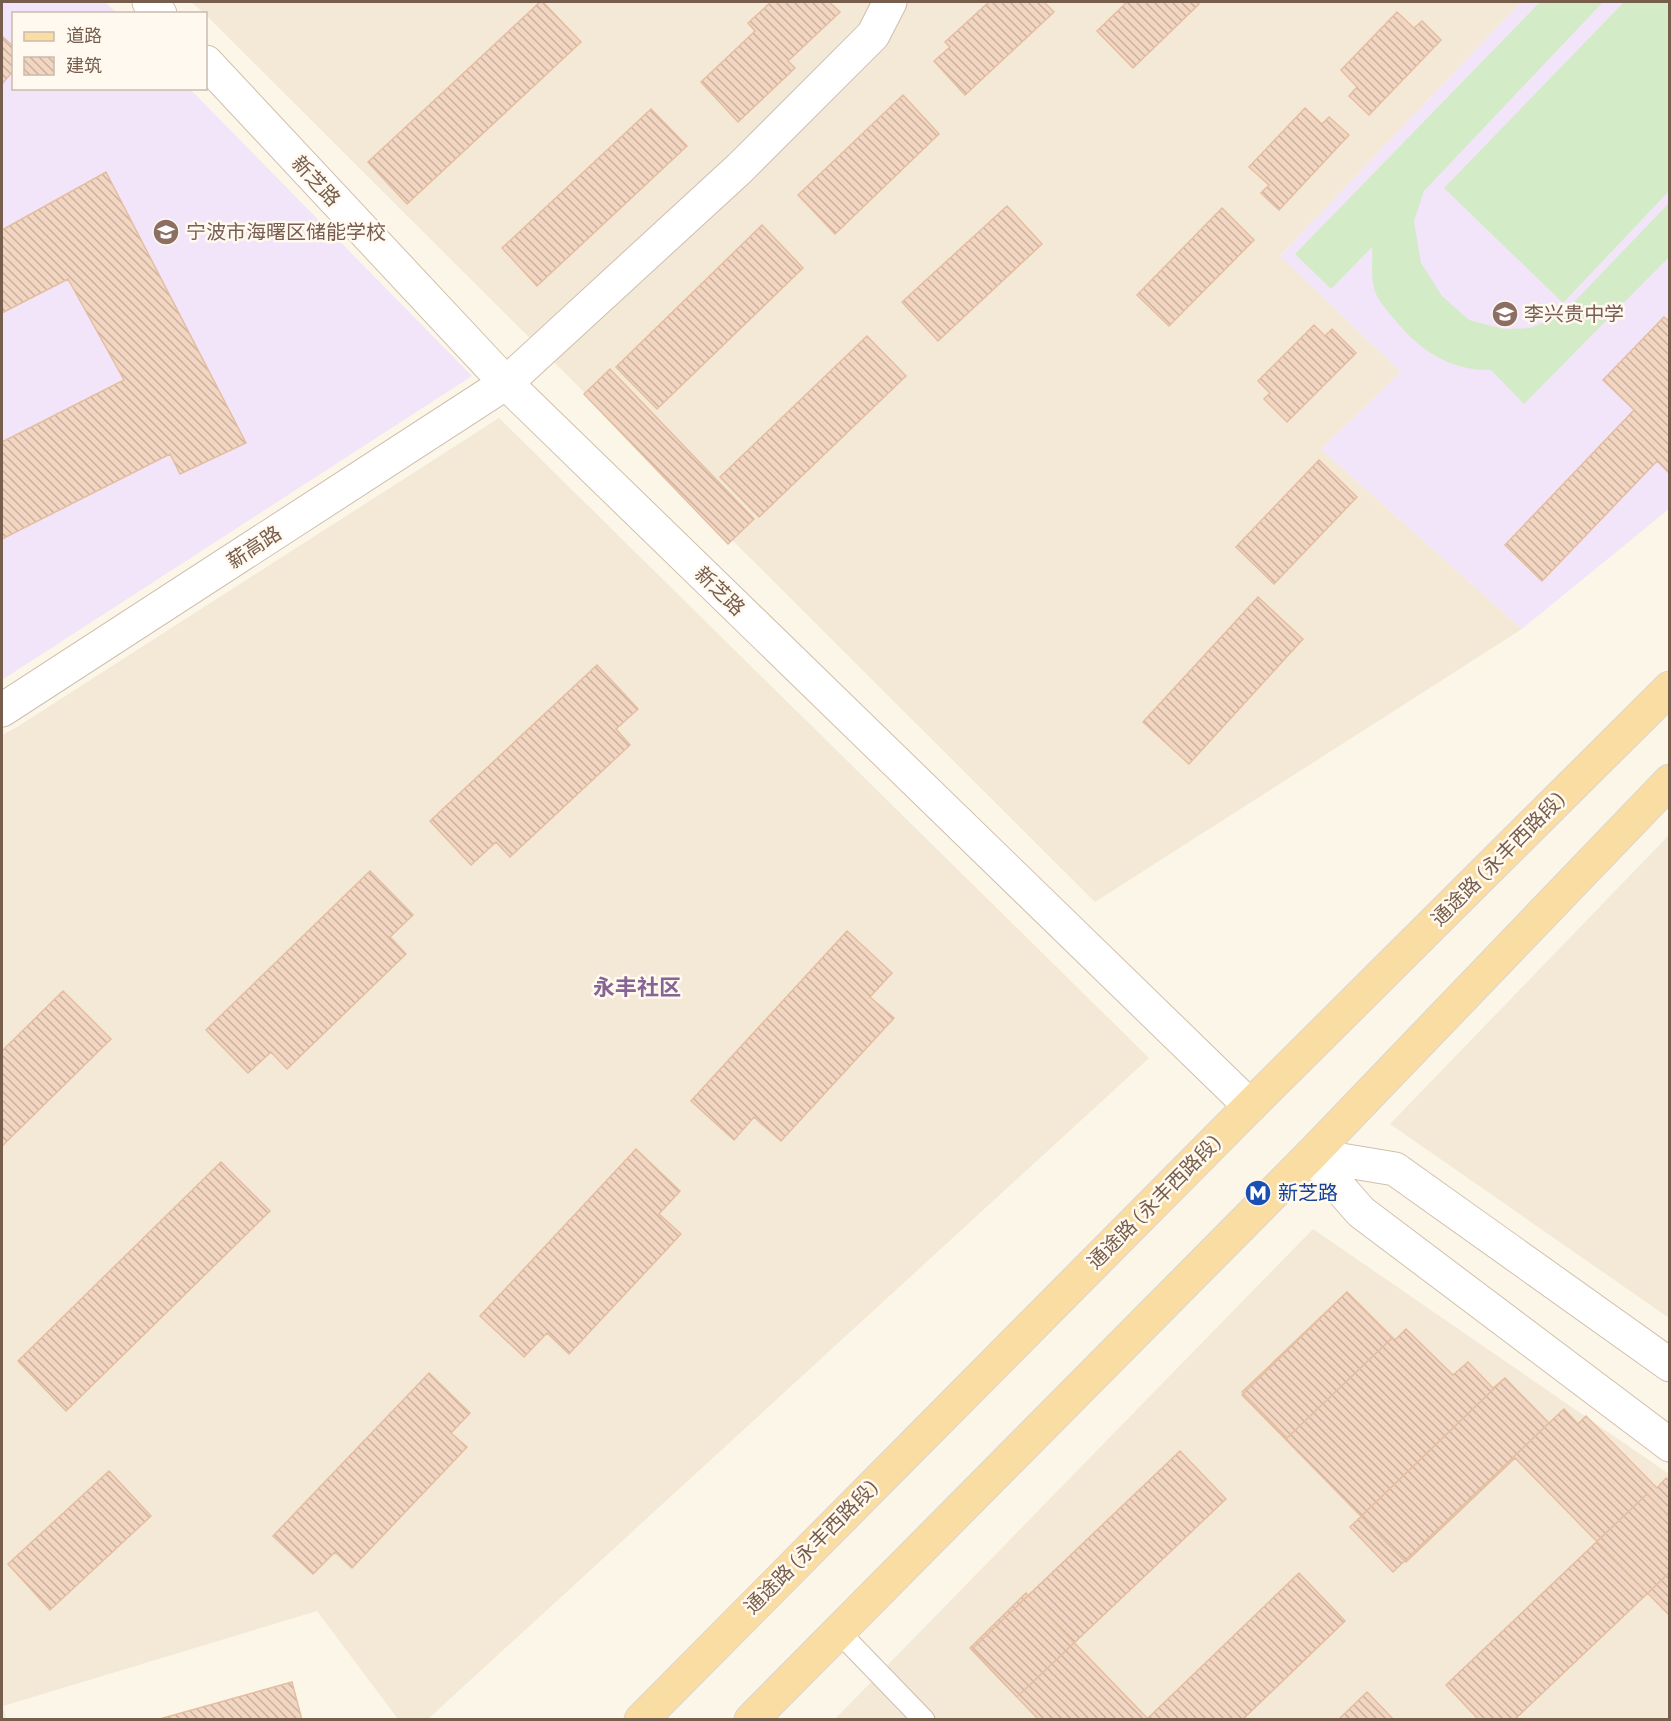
<svg xmlns="http://www.w3.org/2000/svg" width="1671" height="1721" font-family="'Exo 2','Noto Sans SC',sans-serif">
<defs>
<pattern id="building-back-hatch" width="6" height="6" patternUnits="userSpaceOnUse" patternTransform="scale(1.5)"><rect width="6" height="6" fill="#f2d6c1"/><path d="M-1 5l2 2M0 0l6 6M5-1l2 2" fill="none" stroke="#c9b19f"/></pattern>
</defs>
<rect width="100%" height="100%" fill="#fcf6e9"/>
<path fill="#f4e8d7" d="M191 2H1521L1280 256 1401 372 1321 449 1522 629 1095 902 206 15V14L204 13Z
M499 418 1149 1058 428 1719H398L317 1611 3 1706 6 1719 2 1720V735L17 727Z
M1669 835V1318L1390 1124Z
M1313 1229 1669 1474V1719L834 1720Z"/>
<path fill="#f3e5f9" d="M2 2H105L117 13 14 14V88L190 89 472 376 2 680Z
M1521 2H1669V509L1522 629 1321 449 1401 372 1280 256Z"/>
<path fill="#d4ebc7" d="M1540 2H1603L1424 191 1414 221 1421 263 1442 296 1469 320 1504 329 1530 328 1550 320 1573 303 1669 203 1670 256 1524 404 1491 370C1451 371 1420 351 1395 320 1388 312 1381 304 1376 294 1370 280 1373 262 1372 247L1331 289 1295 254Z
M1624 2H1669V191L1563 303 1444 188Z"/>
<path fill="url(#building-back-hatch)" stroke="#e4bea1" stroke-width="1.5" d="M540 2H543L581 42 407 204 368 162Z
M771 2H829L840 12 788 61 795 68 738 122 701 82 755 31 748 23Z
M989 2H1044L1054 12 965 95 934 61 950 47 945 42Z
M1127 2H1196L1199 4 1133 68 1097 31Z
M1397 12 1414 28 1422 21 1441 40 1369 115 1349 96 1357 87 1341 70Z
M2 36 14 47V70L2 84Z
M903 95 939 134 835 234 798 195Z
M1305 108 1322 124 1329 117 1349 135 1279 210 1261 193 1269 185 1249 167Z
M651 109 687 146 537 286 502 248Z
M106 172 246 443 180 474 170 454 2 539V442L124 380 68 279 2 313V230Z
M1007 206 1042 244 938 341 902 302Z
M1222 208 1254 240 1169 326 1137 295Z
M762 225 803 268 657 409 616 367Z
M1664 317 1670 322V474L1657 461 1542 581 1505 545 1634 410 1603 380Z
M1314 325 1325 336 1332 329 1356 353 1287 422 1264 399 1270 393 1258 381Z
M867 336 906 376 759 517 720 477Z
M610 369 754 519 728 544 584 394Z
M1319 460 1357 497 1274 584 1236 547Z
M1258 597 1303 639 1189 764 1143 722Z
M597 665 638 709 616 729 630 745 510 857 496 842 471 865 430 821Z
M370 871 413 915 390 937 406 954 287 1069 271 1052 248 1073 206 1030Z
M847 931 892 973 870 997 894 1018 781 1141 754 1117 734 1140 691 1101Z
M63 991 111 1039 2 1146V1051Z
M636 1149 680 1191 659 1214 681 1234 569 1354 547 1333 524 1357 480 1316Z
M221 1162 270 1211 66 1411 18 1361Z
M1347 1292 1392 1338 1287 1438 1242 1392Z
M1347 1292 1395 1340 1406 1329 1453 1375 1468 1362 1493 1388 1505 1378 1549 1423 1564 1409 1578 1424 1586 1416 1657 1488 1666 1478 1670 1482V1616L1515 1458 1406 1562 1242 1395Z
M429 1373 470 1413 451 1433 467 1447 352 1568 335 1552 313 1574 273 1536Z
M1505 1378 1549 1423 1393 1572 1350 1527Z
M1180 1451 1226 1499 1017 1697 972 1649Z
M109 1471 151 1516 50 1610 8 1564Z
M1647 1494 1670 1518V1572L1514 1720H1479L1446 1685Z
M1299 1573 1345 1621 1242 1720H1146Z
M1026 1593 1149 1720H1039L970 1648Z
M292 1682 302 1720H156Z
M1367 1692 1394 1720H1338Z"/>
<g fill="none" stroke-linecap="round" stroke-linejoin="round">
<defs>
<path id="service" d="M838 1631 924 1720"/>
<path id="minor" d="M2 710 506 383 740 168 873 35 890 2"/>
<path id="secondary" d="M149 2 160 14
M206 62 506 383 1250 1106
M1311 1155 1361 1212 1670 1445
M1311 1155 1395 1169 1670 1365"/>
<path id="primary" d="M641 1720 1250 1106 1670 688
M751 1720 1311 1155 1670 781"/>
</defs>
<use href="#service" stroke="#cfbeae" stroke-width="23"/>
<use href="#minor" stroke="#cfbeae" stroke-width="35"/>
<use href="#secondary" stroke="#d2bfac" stroke-width="35"/>
<use href="#primary" stroke="#dcd5d0" stroke-width="35"/>
<use href="#service" stroke="#fff" stroke-width="21"/>
<use href="#minor" stroke="#fff" stroke-width="33"/>
<use href="#secondary" stroke="#fff" stroke-width="33"/>
<use href="#primary" stroke="#fadda3" stroke-width="33"/>
</g>
<defs>
<symbol id="school-disc" viewBox="-11 -11 22 22"><circle r="9.5" fill="#8d6e63" stroke="#fff9ef"/><path d="M0-5L7-2L0 1L-7-2ZM-4 1L0 2.5L4 1V4Q0 6-4 4Z" fill="#fff"/></symbol>
<symbol id="metro-disc" viewBox="-11 -11 22 22"><circle r="9.5" fill="#1a4fb4" stroke="#fff9ef"/><path d="M-5.5 5V-5H-3L0 0L3-5H5.5V5H3V-.5L0 4L-3-.5V5Z" fill="#fff"/></symbol>
</defs>
<g fill-rule="evenodd">
<use href="#school-disc" x="151" y="217" width="30" height="30"/>
<use href="#school-disc" x="1490" y="299" width="30" height="30"/>
<use href="#metro-disc" x="1243" y="1178" width="30" height="30"/>
</g>
<g text-anchor="middle" stroke-width="5" stroke-linejoin="round" paint-order="stroke">
<g font-size="20" fill="#775d4c" stroke="#fff9ef">
<text transform="translate(316 181) rotate(47)" y="7">新芝路</text>
<text transform="translate(254 547) rotate(-33)" y="7">薪高路</text>
<text transform="translate(720 591) rotate(44)" y="7">新芝路</text>
<text transform="translate(1498 859) rotate(-45)" y="7">通途路 (永丰西路段)</text>
<text transform="translate(1154 1202) rotate(-45)" y="7">通途路 (永丰西路段)</text>
<text transform="translate(811 1547) rotate(-45)" y="7">通途路 (永丰西路段)</text>
</g>
<g font-size="20" fill="#785e54" stroke="#fff9ef" text-anchor="start">
<text x="186" y="239">宁波市海曙区储能学校</text>
<text x="1524" y="321">李兴贵中学</text>
</g>
<g font-size="20" fill="#164399" stroke="#fff9ef" text-anchor="start">
<text x="1278" y="1200">新芝路</text>
</g>
<g font-size="22" font-weight="bold" fill="#866493" stroke="#fff9ef">
<text x="637" y="995">永丰社区</text>
</g>
</g>
<rect width="1671" height="1721" fill="none" stroke="#775d4c" stroke-width="6"/>
<rect x="12" y="12" width="195" height="78" fill="#fff9ef" stroke="#c9bbae" stroke-width="1.5"/>
<rect x="24" y="32" width="30" height="9" fill="#fadda3" stroke="#c9bbae" stroke-width="1.5"/>
<text x="66" y="42" font-size="18" fill="#775d4c">道路</text>
<rect x="24" y="57" width="30" height="18" fill="url(#building-back-hatch)" stroke="#c9bbae" stroke-width="1.5"/>
<text x="66" y="72" font-size="18" fill="#775d4c">建筑</text>
</svg>
